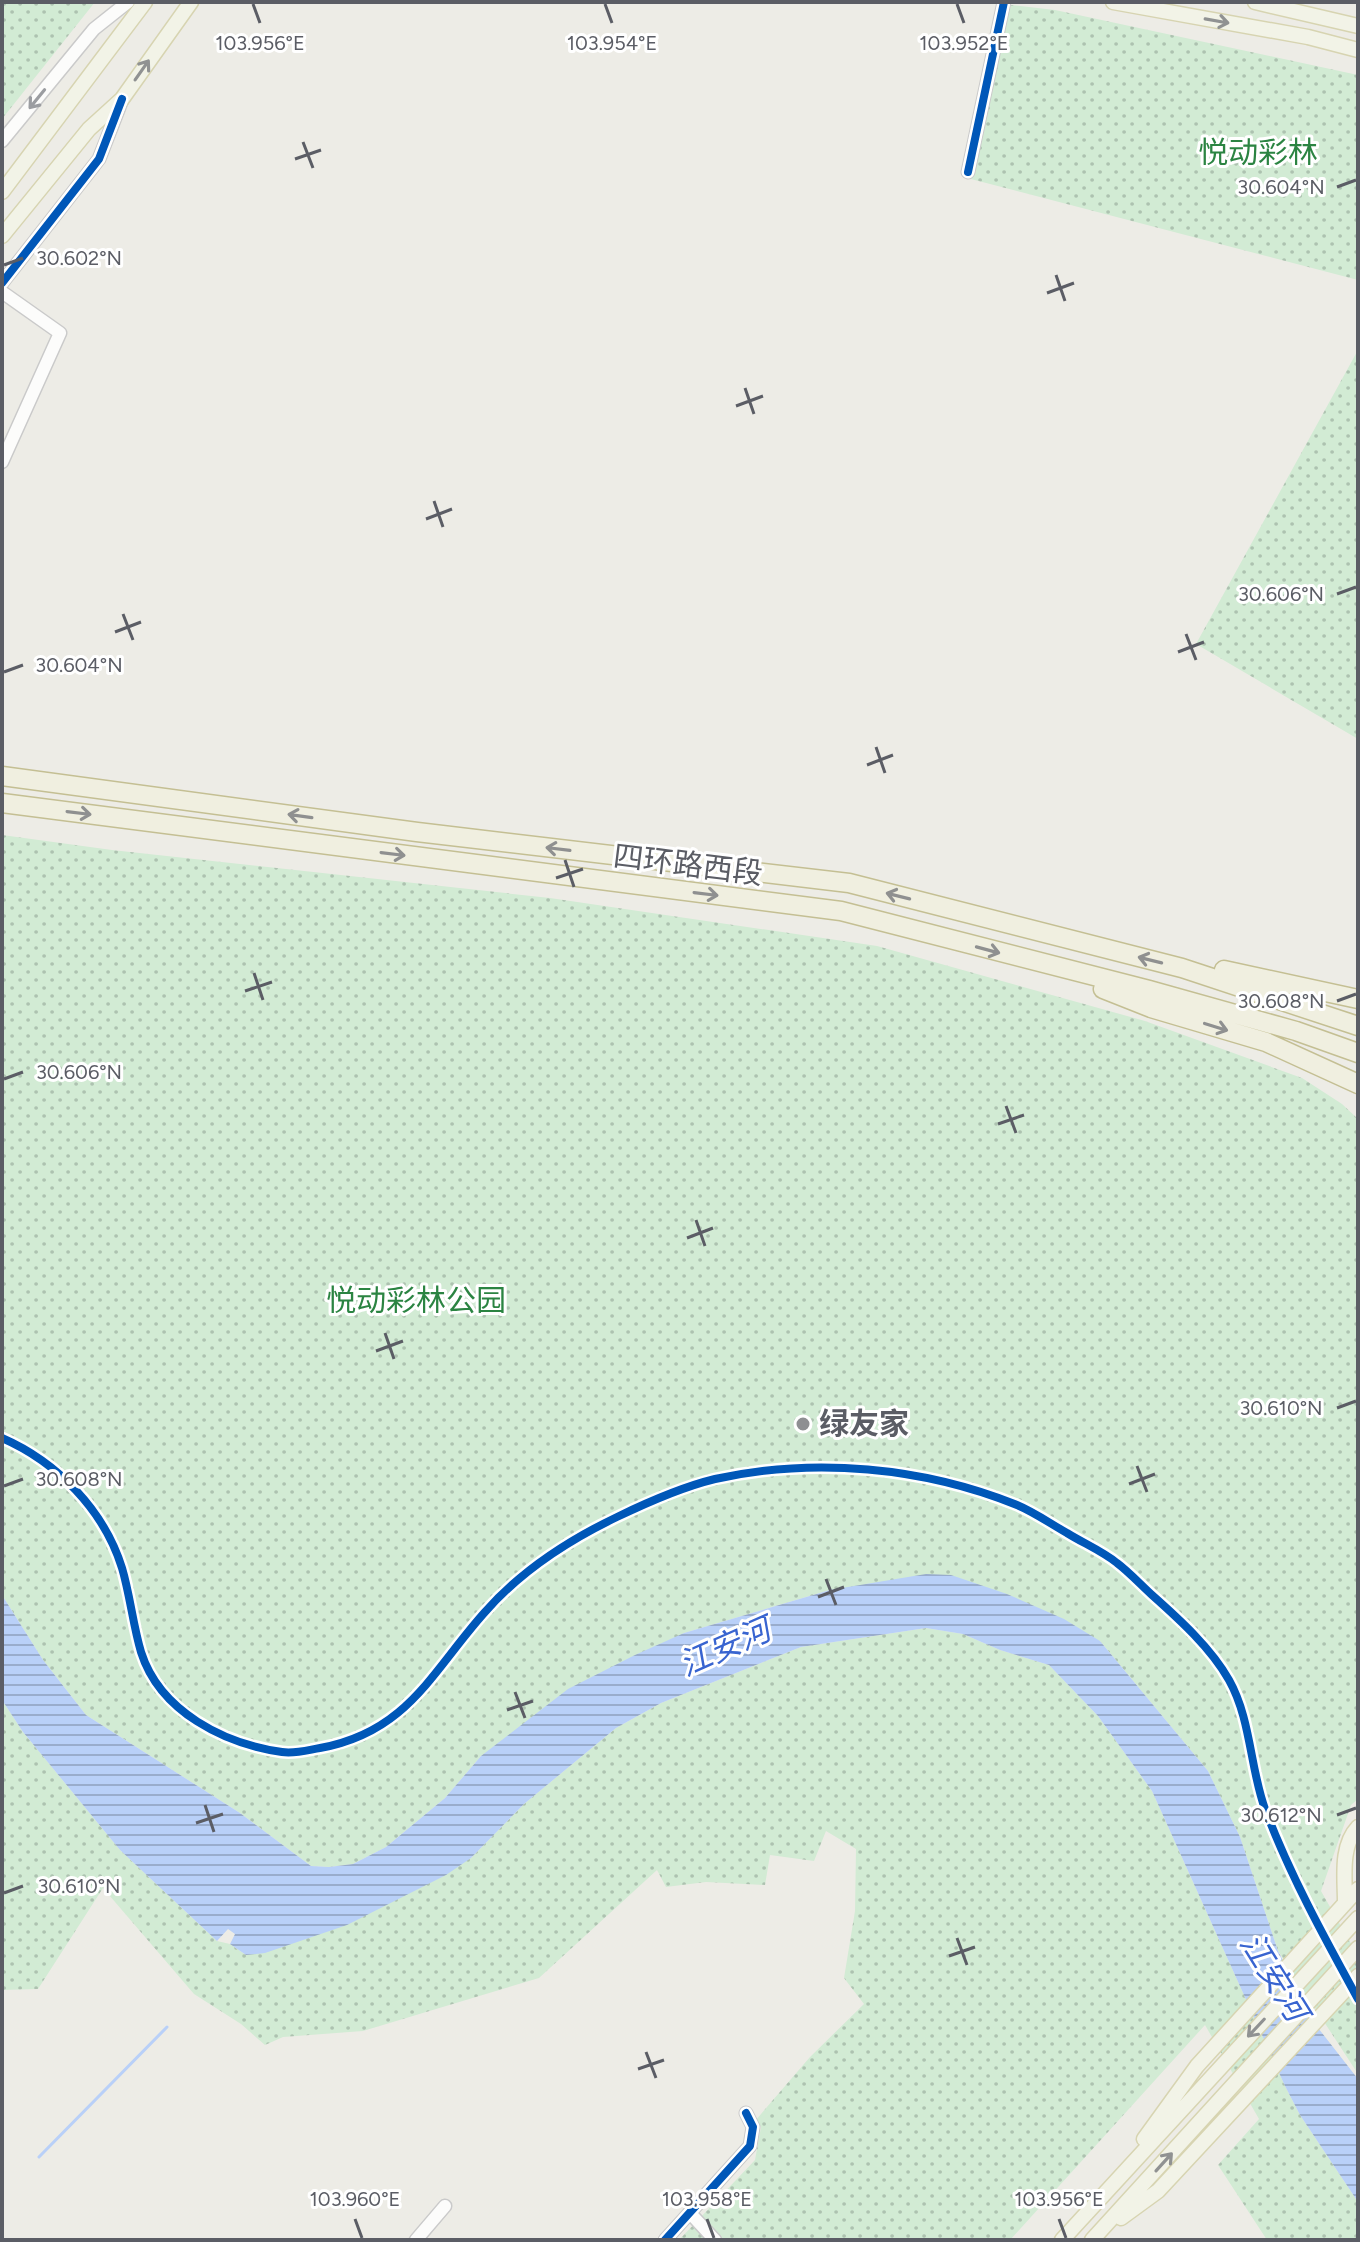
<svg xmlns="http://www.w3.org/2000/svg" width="1360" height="2242" font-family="Figtree,'Noto Sans SC',sans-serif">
<defs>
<pattern id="green-dots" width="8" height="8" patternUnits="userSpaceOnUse" patternTransform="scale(2)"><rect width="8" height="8" fill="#d2ebd4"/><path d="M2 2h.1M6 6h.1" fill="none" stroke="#adc2b0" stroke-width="1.8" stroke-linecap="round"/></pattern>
<pattern id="water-rules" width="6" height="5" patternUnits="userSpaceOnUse" patternTransform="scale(2)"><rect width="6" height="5" fill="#b9d0f8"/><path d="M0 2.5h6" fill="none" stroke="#99accc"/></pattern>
</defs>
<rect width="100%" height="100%" fill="#edece6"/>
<path fill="url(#green-dots)" d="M2 2H95L2 119Z
M1011 5 1055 10 1358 75V280L963 177Z
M1358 350V739L1196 644Z
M2 835 112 850 550 898 877 946 1145 1021 1302 1078 1342 1104 1358 1119V1799L1351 1805 1321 1891 1358 1956V2074L1278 1951 1240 1837 1208 1771 1100 1641 830 1590 684 1633 481 1756 445 1798 386 1847 353 1864 329 1867 311 1866 240 1813 86 1715 43 1660 2 1595Z
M926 1628 963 1634 1000 1650 1049 1665 1098 1716 1152 1791 1285 2086 1300 2115 1358 2202V2240H1267L1218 2165 1259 2119 1205 2025 1010 2240H679L755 2160 761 2127 755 2121 810 2057 864 2004 844 1978 855 1911 856 1849 826 1831 814 1861 770 1855 765 1885 706 1882 666 1887 657 1870 539 1978 363 2031 283 2037 265 2045 241 2024 194 1994 103 1888 38 1989 2 1990V1700L23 1732 120 1850 217 1941 230 1944 246 1955 471 1858 524 1804 616 1728 661 1703 801 1647Z"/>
<path fill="url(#water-rules)" d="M926 1574 951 1575 1007 1594 1064 1619 1100 1641 1208 1771 1240 1837 1278 1951 1315 2024 1358 2079V2202L1300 2115 1285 2086 1152 1791 1098 1716 1049 1665 1000 1650 963 1634 926 1628 801 1647 661 1703 616 1728 524 1804 471 1858 446 1875 347 1925 265 1953 246 1955 230 1944 235 1934 228 1929 217 1941 120 1850 23 1732 2 1700V1595L43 1660 86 1715 240 1813 311 1866 329 1867 353 1864 386 1847 445 1798 481 1756 568 1689 635 1655 684 1633 830 1590Z"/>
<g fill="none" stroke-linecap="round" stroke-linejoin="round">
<path stroke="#b9d0f8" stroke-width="3" d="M39 2157 167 2027"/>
<defs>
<path id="minor" d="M2 141 94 29 128 2
M968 172 1004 2
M2 283 99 159 122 100
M2 292 60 333 2 462
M690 2213 715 2240
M416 2240 445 2206
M665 2240 750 2146 753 2127 746 2113"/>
<path id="major" d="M1113 2 1308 37 1358 50
M1255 2 1358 26
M2 192 145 2
M2 236 89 129 122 99 191 2
M1345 1902C1345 1878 1340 1846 1358 1827
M1144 2139 1197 2066 1358 1889
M1121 2218 1158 2191 1358 1976
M1062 2240 1358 1918
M1092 2240 1358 1948"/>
<path id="highway" d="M2 776 417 832 849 883 1182 968 1358 1026
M2 803 841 911 1149 990 1296 1031 1358 1053
M1224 970 1358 999
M1103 989 1151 1008 1266 1042 1358 1084"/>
</defs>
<use href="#minor" stroke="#cacaca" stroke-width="15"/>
<use href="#major" stroke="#d7d4b1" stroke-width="17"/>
<use href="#highway" stroke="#c4bf93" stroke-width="21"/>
<use href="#minor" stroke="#fcfcfb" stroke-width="12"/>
<use href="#major" stroke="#f2f3e7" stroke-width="14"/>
<use href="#highway" stroke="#f0efe0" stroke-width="18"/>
<defs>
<path id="cycleway" d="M968 172 1004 2
M2 283 99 159 122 99
M2 1438C57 1462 104 1510 122 1568 130 1595 133 1625 141 1652 160 1712 225 1744 282 1752 295 1754 308 1750 320 1748 408 1732 432 1671 485 1612 521 1571 569 1540 617 1517 648 1502 682 1487 715 1479 814 1457 923 1467 1017 1505 1034 1512 1051 1524 1067 1533 1083 1543 1102 1551 1117 1563 1129 1572 1140 1584 1152 1595 1179 1619 1211 1648 1229 1680 1251 1719 1250 1768 1265 1809 1290 1875 1324 1937 1358 1999
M665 2240 750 2146 753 2127 746 2113"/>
</defs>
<use href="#cycleway" stroke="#fff" stroke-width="13"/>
<use href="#cycleway" stroke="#0057b8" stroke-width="8"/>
</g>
<defs><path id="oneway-shaft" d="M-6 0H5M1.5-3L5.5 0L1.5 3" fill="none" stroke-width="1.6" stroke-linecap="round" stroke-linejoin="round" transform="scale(2)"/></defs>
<g stroke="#909292">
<use href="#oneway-shaft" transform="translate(1217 21) rotate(10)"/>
<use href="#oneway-shaft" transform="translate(142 70) rotate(-55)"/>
<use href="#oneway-shaft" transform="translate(1256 2028) rotate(133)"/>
<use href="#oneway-shaft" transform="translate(1164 2162) rotate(-48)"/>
</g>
<use stroke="#9b9da1" href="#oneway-shaft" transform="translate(37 99) rotate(129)"/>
<g stroke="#8f9090">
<use href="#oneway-shaft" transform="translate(79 813) rotate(7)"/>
<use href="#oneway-shaft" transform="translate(300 816) rotate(-172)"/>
<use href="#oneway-shaft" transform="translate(558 849) rotate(-173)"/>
<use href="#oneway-shaft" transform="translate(393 854) rotate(7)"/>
<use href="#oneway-shaft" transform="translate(706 894) rotate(7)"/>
<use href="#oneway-shaft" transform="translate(898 896) rotate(-166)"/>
<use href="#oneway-shaft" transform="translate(988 950) rotate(15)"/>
<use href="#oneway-shaft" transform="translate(1150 960) rotate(-166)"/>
<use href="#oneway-shaft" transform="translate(1216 1027) rotate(17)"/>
</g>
<path fill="none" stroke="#5b5d65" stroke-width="3" d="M253 4 260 23M605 4 612 23M957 4 964 23M303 142 313 168M295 159 321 150M1337 187 1356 180M4 265 23 258M1056 275 1065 301M1047 293 1074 283M745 388 754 414M736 406 763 396M434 501 443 527M426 519 452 509M1337 594 1356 587M123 614 133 640M115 632 141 622M1186 634 1196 660M1178 652 1204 642M4 672 23 665M876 747 885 773M867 765 893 755M565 860 574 887M556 878 583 869M254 973 263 1000M245 991 272 982M1337 1001 1356 994M4 1079 23 1072M1006 1106 1016 1133M998 1124 1024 1115M696 1220 705 1246M687 1238 713 1228M385 1333 394 1359M376 1351 403 1341M1337 1408 1356 1401M1137 1466 1147 1492M1129 1484 1155 1474M4 1486 23 1479M826 1579 836 1605M818 1597 844 1587M515 1692 525 1718M507 1710 533 1701M205 1805 214 1832M1337 1815 1356 1808M196 1823 223 1814M4 1893 23 1886M957 1938 967 1965M949 1956 975 1947M646 2052 656 2078M638 2069 664 2060M355 2219 362 2238M707 2219 714 2238M1059 2219 1066 2238"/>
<circle fill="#8e8f92" stroke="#fff" stroke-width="3" cx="803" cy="1424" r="8"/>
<g text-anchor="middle" stroke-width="6" stroke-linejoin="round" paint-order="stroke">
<g font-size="30" fill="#2b8442" stroke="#fff">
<text x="1258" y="163">悦动彩林</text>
<text x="416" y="1311">悦动彩林公园</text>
</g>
<g font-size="30" fill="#5b5d65" stroke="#fff">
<text transform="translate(688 865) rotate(7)" y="10">四环路西段</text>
</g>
<g font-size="30" font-weight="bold" fill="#5b5d65" stroke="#fff" text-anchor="start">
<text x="819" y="1434">绿友家</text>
</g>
<g font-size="32" font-style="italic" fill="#3864d0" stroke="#fff">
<text transform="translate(725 1647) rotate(-24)" y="11">江安河</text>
<text transform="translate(1274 1977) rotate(58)" y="11">江安河</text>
</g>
</g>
<g font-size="20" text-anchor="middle" fill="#5b5d65" stroke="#fff" stroke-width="6" stroke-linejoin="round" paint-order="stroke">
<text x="260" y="50">103.956°E</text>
<text x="612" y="50">103.954°E</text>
<text x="964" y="50">103.952°E</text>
<text x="1281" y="194">30.604°N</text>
<text x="79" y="265">30.602°N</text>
<text x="1281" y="601">30.606°N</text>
<text x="79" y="672">30.604°N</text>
<text x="1281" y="1008">30.608°N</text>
<text x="79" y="1079">30.606°N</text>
<text x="1281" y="1415">30.610°N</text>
<text x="79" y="1486">30.608°N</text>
<text x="1281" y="1822">30.612°N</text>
<text x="79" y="1893">30.610°N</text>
<text x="355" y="2206">103.960°E</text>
<text x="707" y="2206">103.958°E</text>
<text x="1059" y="2206">103.956°E</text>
</g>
<rect width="1360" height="2242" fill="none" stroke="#5b5d65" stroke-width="8"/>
</svg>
